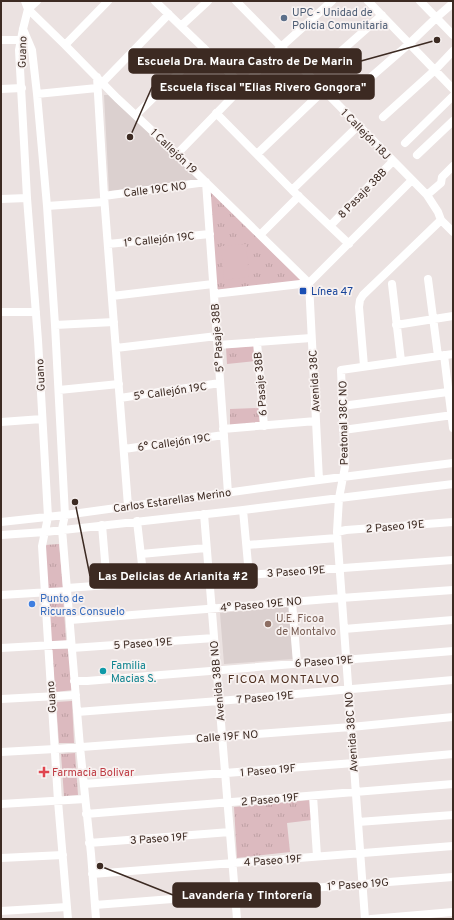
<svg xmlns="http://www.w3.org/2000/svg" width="454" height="920" font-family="Overpass,sans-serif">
<defs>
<pattern id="grass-tufts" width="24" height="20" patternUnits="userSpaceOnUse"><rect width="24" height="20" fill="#dcbabf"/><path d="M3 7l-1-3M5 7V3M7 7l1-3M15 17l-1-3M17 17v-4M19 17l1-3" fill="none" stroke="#bea0a4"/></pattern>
</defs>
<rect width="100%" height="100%" fill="#ebe2e1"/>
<path fill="#dbd0cf" d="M104 95H108L201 180 109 191Z
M289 607 293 659 224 664 220 613Z"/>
<path fill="url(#grass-tufts)" d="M209 188 302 282 216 291Z
M255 346 257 361 227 364 226 348Z
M259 408 260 424 230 425V409Z
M59 544 63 589 48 590 45 545Z
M63 596 66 641 51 642 48 598Z
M52 649H70L73 690 55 692Z
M72 701 74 743H59L56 702Z
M75 753 78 795 64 796 61 754Z
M311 800 312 820 287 823 290 852 237 858 234 807Z"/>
<path fill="#dcbabf" d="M246 244 249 277 224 280 221 246Z"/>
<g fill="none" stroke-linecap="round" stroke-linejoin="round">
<path stroke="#fff" stroke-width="8" d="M25 1 28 9 65 45 117 98 177 154 309 283 319 480
M37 1 28 9 23 29 19 50 27 198 38 340 48 517 42 546 58 801 68 919
M155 1 243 86
M236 1 427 195 438 212 441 220 453 232
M368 1 453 89
M420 1 453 35
M181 26 208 1
M23 29 32 50 37 94 47 206 55 325 65 515 62 529 80 747 91 854 96 919
M1 40H21
M65 45 108 1
M330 61 382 15
M97 77 104 196 128 506
M102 83 169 14
M1 89 22 88
M356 90 409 44 437 17 453 3
M37 94 97 88
M216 113 292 190 349 244
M136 115 204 48
M383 117 435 70 453 51
M405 143 453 96
M177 154 281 47 332 1
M257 154 324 90
M417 155 453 121
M206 182 228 493
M292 190 358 126
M427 195 441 183 442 177 453 166
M104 196 206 182
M1 199 27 198
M47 206 104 202
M330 226 393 161
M260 235 299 196
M108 244 210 234
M428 279 438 356
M392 284 401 361
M214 294 309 283 412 180
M112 296 213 284
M1 312H36
M55 325 114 322
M396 325 453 316
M257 342 264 426
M218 345 311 338
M116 348 217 336
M444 355 453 428
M364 366 359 307 360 300 363 295 441 220
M59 390 119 384
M120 398 220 383
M342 406 448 392
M1 422 42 419
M223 429 316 421
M343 430 453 415
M124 449 224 435
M243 510 249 575
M204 514 237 919
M137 521 144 582
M1 522 65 515 319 480 453 463
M102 525 107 585
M337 532 346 530 453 522
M1 535 45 532 243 510 453 484
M247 545 337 538
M141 554 206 548
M67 588 453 560
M1 595 67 591
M292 602 297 663
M70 620 341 598 453 590
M344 629 453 620
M1 648 71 644
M72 648 214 638
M74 681H87L453 651
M1 699 76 695
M77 712 219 701 453 680
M1 752 55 749 351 727 453 717
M84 784 354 763 453 754
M313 796 317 856
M1 804 85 799
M86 814 453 784
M358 822 453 815
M89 843 230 832
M1 858 63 855
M92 874 453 846
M95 905 453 877
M1 911 67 907
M365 919 337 532 339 498 345 467 341 370 453 354
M371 919 453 912"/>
</g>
<circle fill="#5c6f8a" stroke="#f8f2f1" stroke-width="1.5" cx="284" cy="18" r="4"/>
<rect fill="#1a4fb4" stroke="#f8f2f1" stroke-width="1.5" x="299" y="287" width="8" height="8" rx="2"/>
<circle fill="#3f7fe0" stroke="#f8f2f1" stroke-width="1.5" cx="32" cy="604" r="4"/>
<circle fill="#8d6e63" stroke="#f8f2f1" stroke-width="1.5" cx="268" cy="624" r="4"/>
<circle fill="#0f9aa8" stroke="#f8f2f1" stroke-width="1.5" cx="103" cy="671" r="4"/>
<path fill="#e0444e" stroke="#f8f2f1" stroke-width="1.5" d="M42 766h4v4h4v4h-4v4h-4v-4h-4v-4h4z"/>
<g text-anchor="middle" stroke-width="3.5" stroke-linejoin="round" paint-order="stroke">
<g font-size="11" fill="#4e5e75" stroke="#f8f2f1" text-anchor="start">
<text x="292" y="16">UPC - Unidad de<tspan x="292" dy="13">Policia Comunitaria</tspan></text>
</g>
<g font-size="11" fill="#3c2a22" stroke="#f8f2f1">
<text transform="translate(22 52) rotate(-88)" y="4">Guano</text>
<text transform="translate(366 134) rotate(46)" y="4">1 Callejón 18J</text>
<text transform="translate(174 151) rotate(44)" y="4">1 Callejón 19</text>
<text transform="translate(155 189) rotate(-7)" y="4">Calle 19C NO</text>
<text transform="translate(362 193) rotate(-46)" y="4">8 Pasaje 38B</text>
<text transform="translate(159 239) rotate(-6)" y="4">1° Callejón 19C</text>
<text transform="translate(217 338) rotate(-94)" y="4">5° Pasaje 38B</text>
<text transform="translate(40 375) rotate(-93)" y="4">Guano</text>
<text transform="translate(314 381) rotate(-93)" y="4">Avenida 38C</text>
<text transform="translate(260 384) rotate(-95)" y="4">6 Pasaje 38B</text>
<text transform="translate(170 391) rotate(-8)" y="4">5° Callejón 19C</text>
<text transform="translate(343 423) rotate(-91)" y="4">Peatonal 38C NO</text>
<text transform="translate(174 442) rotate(-8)" y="4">6° Callejón 19C</text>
<text transform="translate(172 500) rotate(-8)" y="4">Carlos Estarellas Merino</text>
<text transform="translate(395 526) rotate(-5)" y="4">2 Paseo 19E</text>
<text transform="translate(296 571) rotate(-4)" y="4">3 Paseo 19E</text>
<text transform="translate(261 604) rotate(-5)" y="4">4° Paseo 19E NO</text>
<text transform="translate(143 643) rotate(-4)" y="4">5 Paseo 19E</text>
<text transform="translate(324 661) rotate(-4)" y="4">6 Paseo 19E</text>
<text transform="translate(217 681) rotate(-95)" y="4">Avenida 38B NO</text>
<text transform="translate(51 697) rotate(-94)" y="4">Guano</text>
<text transform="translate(265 697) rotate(-5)" y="4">7 Paseo 19E</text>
<text transform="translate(351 732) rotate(-94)" y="4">Avenida 38C NO</text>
<text transform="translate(227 736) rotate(-4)" y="4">Calle 19F NO</text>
<text transform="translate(268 770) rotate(-5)" y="4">1 Paseo 19F</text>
<text transform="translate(270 799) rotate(-5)" y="4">2 Paseo 19F</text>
<text transform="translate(159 838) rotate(-4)" y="4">3 Paseo 19F</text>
<text transform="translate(273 860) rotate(-4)" y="4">4 Paseo 19F</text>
<text transform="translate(358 884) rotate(-4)" y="4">1° Paseo 19G</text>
</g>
<g font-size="11" fill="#164399" stroke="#f8f2f1" text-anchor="start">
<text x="311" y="295">Línea 47</text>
</g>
<g font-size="11" fill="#366cbe" stroke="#f8f2f1" text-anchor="start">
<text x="40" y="602">Punto de<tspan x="40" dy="13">Ricuras Consuelo</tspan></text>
</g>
<g font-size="11" fill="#785e54" stroke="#f8f2f1" text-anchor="start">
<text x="276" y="622">U.E. Ficoa<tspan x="276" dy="13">de Montalvo</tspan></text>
</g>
<g font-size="11" fill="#0d838f" stroke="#f8f2f1" text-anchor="start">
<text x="111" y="669">Familia<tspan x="111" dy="13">Macias S.</tspan></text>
</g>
<g font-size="11" fill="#be3a42" stroke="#f8f2f1" text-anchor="start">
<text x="52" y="776">Farmacia Bolivar</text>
</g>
<g font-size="12" letter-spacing="1" fill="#4d2e1e" stroke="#f8f2f1">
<text x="284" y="683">FICOA MONTALVO</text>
</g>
</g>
<path fill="none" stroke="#3c2a22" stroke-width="1.5" d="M437 40L361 61M130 137L152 87M75 502L90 576M100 866L173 895"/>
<g fill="#3c2a22" stroke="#f8f2f1" stroke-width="1.5">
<circle cx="437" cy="40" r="4"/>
<circle cx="130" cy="137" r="4"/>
<circle cx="75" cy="502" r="4"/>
<circle cx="100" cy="866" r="4"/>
</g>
<g fill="#3c2a22" stroke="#3c2a22" stroke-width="1.5">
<rect x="129" y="49" width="232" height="24" rx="4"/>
<rect x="152" y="75" width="222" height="24" rx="4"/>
<rect x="90" y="564" width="167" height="24" rx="4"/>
<rect x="173" y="883" width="147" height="24" rx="4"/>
</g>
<g font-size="12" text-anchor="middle" font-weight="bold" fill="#fff">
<text x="245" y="65">Escuela Dra. Maura Castro de De Marin</text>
<text x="263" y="91">Escuela fiscal "Elias Rivero Gongora"</text>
<text x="173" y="580">Las Delicias de Arianita #2</text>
<text x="247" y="899">Lavandería y Tintorería</text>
</g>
<rect width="454" height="920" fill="none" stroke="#3c2a22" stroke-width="4"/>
</svg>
